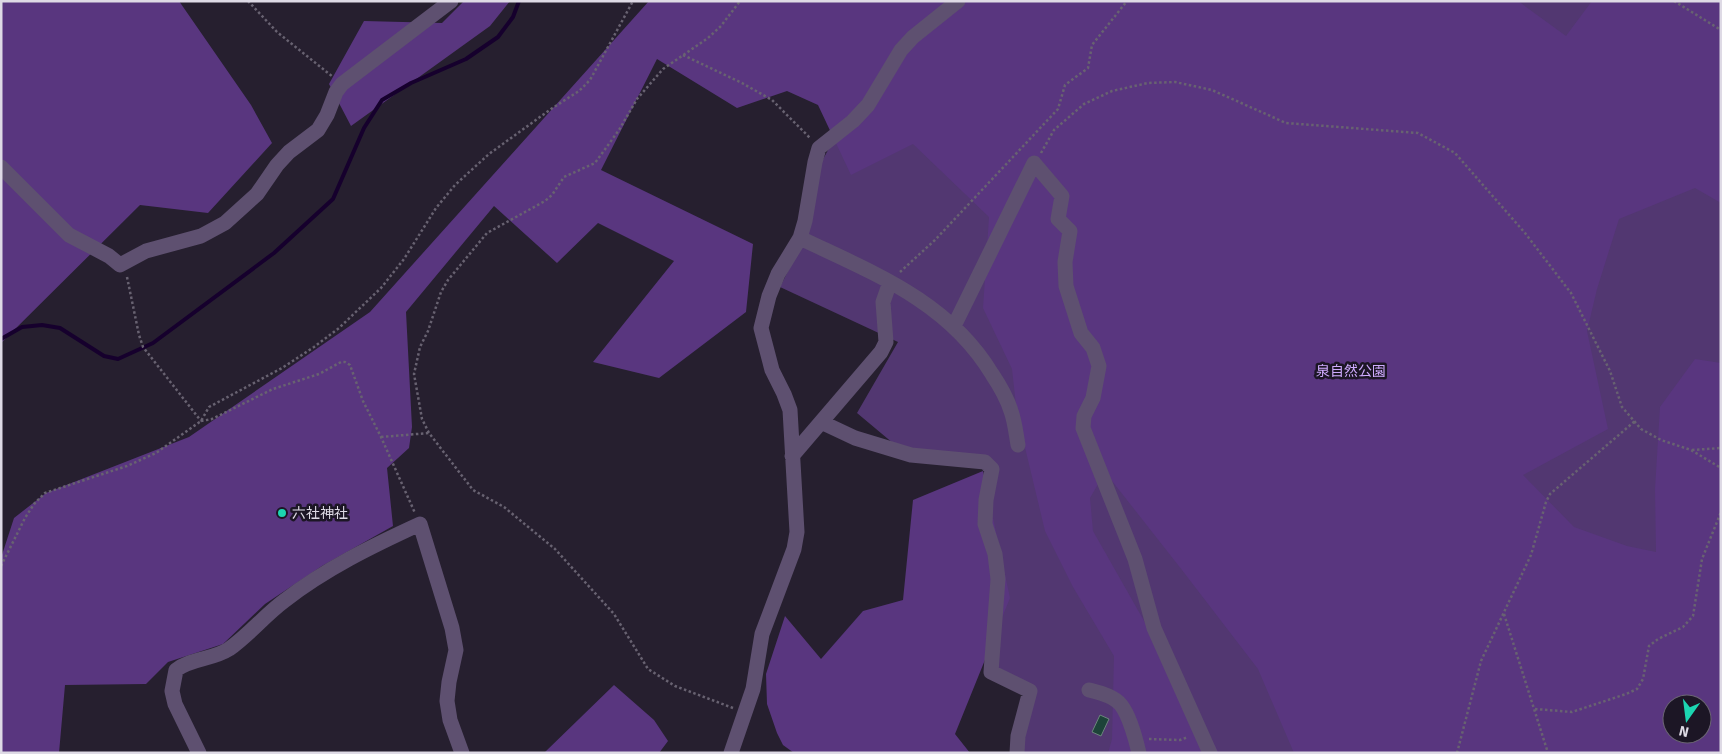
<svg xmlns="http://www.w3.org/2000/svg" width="1722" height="754" font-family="Signika,'Noto Sans JP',sans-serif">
<rect width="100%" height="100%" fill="#261f2f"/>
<path fill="#523771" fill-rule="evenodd" d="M967 1H1721V753H1019L1032 694 995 670 989 530 994 470 900 449 857 413 898 342 780 287 797 253 821 163 828 150ZM1672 704H1702V734H1672Z"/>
<path fill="#59367f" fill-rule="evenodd" d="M1 1H179L251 105 272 143 208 213 140 205 1 343Z
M464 1H510L490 26 351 126 329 84 364 21 442 23Z
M649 1H1518L1566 36 1592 1H1721V203L1695 188 1619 219 1597 289 1587 331 1608 429 1523 475 1574 527 1627 546 1656 552 1655 489 1660 407 1695 359 1721 363V753H1294L1258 669 1182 570 1105 472 1090 498 1093 531 1219 753H1108L1112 739 1114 656 1073 587 1045 531 1017 414 1012 369 983 308 989 217 913 144 851 175 818 105 787 91 737 108 657 59 601 170 753 244 746 312 659 378 593 362 674 261 598 223 557 263 494 206 406 312 412 427 409 448 387 468 393 526 322 566 265 604 223 644 168 662 146 684 65 685 59 753H2L1 558 14 518 46 493 189 437 370 312ZM1672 704H1702V734H1672Z
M983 471 1010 598 955 734 970 753H794L783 745 777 733 767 704 766 674 785 616 821 659 863 611 903 600 913 500Z
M614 685 654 720 668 741 659 753H544Z"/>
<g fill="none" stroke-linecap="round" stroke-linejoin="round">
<path stroke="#16002d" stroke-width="4" d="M1 339 22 327 42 325 60 328 104 356 118 359 153 343 274 253 333 199 364 128 382 100 411 83 466 59 498 37 513 17 519 1"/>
</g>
<path fill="#1d4339" stroke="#6c857d" d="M1100 715 1109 719 1101 736 1092 732Z"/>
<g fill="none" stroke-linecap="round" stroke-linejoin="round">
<path stroke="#686271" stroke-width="2.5" stroke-dasharray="2.5 2.5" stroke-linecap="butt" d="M248 1 277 32 333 77
M1674 1 1721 30
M683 55 742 83 772 100 810 138
M1041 153 1054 130 1084 104 1112 91 1148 83 1175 82 1212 90 1286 123 1418 133 1455 153 1525 233 1571 293 1610 371 1622 407 1641 429 1661 440 1691 450 1721 468
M900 272 935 240 1058 109 1065 85 1088 68 1092 45 1127 1
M127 277 139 335 143 347 201 421
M201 421 212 419 273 389 319 374 341 362H345L350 365 363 401 381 437 415 513
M381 437 429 433
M1692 450 1721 448
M1 566 25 518 34 504 45 493 127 466 156 453 201 421 209 407 282 368 314 347 339 328 381 288 404 259 436 208 455 185 489 154 551 109 579 91 590 80 633 1
M1504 614 1548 753
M733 708 675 686 648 669 614 614 555 549 504 507 473 490 429 433 422 419 414 374 420 347 428 331 441 292 448 280 487 233 545 201 552 195 564 177 595 163 619 130 637 99 663 69 708 38 721 26 740 1
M1535 709 1572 712 1626 694 1637 689 1643 679 1649 646 1658 639 1683 627 1693 616 1702 559 1721 512
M1149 739 1180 740 1188 737
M1457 753 1481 661 1531 555 1546 502 1550 494 1635 421"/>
<path stroke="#5e5070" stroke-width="15" d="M1 167 69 235 109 256 120 265 146 251 201 236 225 223 257 194 277 165 289 152 318 130 327 115 336 92 342 84 451 1
M800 238C873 273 948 301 992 374 1000 386 1007 398 1011 411 1015 422 1016 434 1018 445
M954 326 1034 163 1062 196 1058 219 1070 231 1065 262 1066 286 1081 333 1093 348 1099 366 1093 398 1084 416 1083 428 1135 559 1154 628 1210 753
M821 422 855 438 911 455 985 462 992 469 986 500 985 524 995 554 998 579 991 672 1030 691 1018 736 1017 753
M792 456 881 352 886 342 883 302 890 282
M1089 690C1100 693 1114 696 1121 705 1129 715 1136 740 1139 753
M199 753 175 704 172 691 176 670C191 658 212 660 229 649 249 635 264 616 284 601 325 569 372 546 420 524L452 628 456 650 449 682 447 701 450 720 462 753
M731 753 753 689 762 634 794 549 797 532 790 410 784 394 772 370 761 328 769 296 778 274 800 238 805 221 815 162 819 148 853 121 868 105 901 50 913 37 958 1"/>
</g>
<circle fill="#1cd5b1" stroke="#1c1625" stroke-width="2" cx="282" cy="513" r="5"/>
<g text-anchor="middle" stroke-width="5" stroke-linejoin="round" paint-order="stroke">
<g font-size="14" fill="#cfabfe" stroke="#1c1625">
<text x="1351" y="376">泉自然公園</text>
</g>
<g font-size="14" fill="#dedae5" stroke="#1c1625" text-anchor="start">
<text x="292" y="518">六社神社</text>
</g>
</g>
<rect width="1722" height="754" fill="none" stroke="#dedae5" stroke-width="5"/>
<g transform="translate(1687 719) rotate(194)"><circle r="24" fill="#1c1625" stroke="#6a6472"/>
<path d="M0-4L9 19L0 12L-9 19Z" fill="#1cd5b1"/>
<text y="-8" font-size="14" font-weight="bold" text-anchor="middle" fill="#dedae5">N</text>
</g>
</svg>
